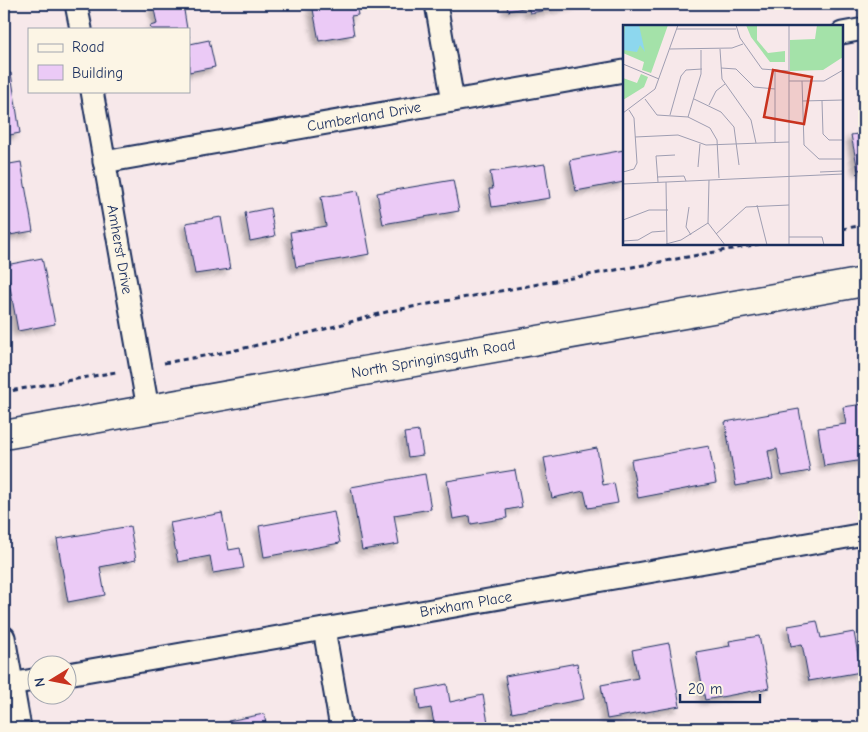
<svg xmlns="http://www.w3.org/2000/svg" width="868" height="732" font-family="'Comic Neue',sans-serif">
<defs>
<filter id="shadow"><feDropShadow dx="-4.5" dy="4.5" stdDeviation="2.5" flood-color="#0004"/></filter>
</defs>
<rect width="100%" height="100%" fill="#f7e8ea"/>
<filter id="ink" filterUnits="userSpaceOnUse"><feTurbulence type="fractalNoise" baseFrequency=".02" numOctaves="2"/><feDisplacementMap in="SourceGraphic" scale="10" xChannelSelector="R" yChannelSelector="G"/><feConvolveMatrix kernelMatrix="1 2 1 2 8 2 1 2 1" color-interpolation-filters="sRGB"/></filter>
<g filter="url(#ink)">
<path fill="#ebcaf6" stroke="#1b2f5e" filter="url(#shadow)" d="M153 4H183L187 29H151L150 26 157 24Z
M312 4H356L358 15 351 16 354 35 319 41Z
M507 4H579L530 13 528 7 508 11Z
M189 36 190 44 209 40 215 67 189 72Z
M11 73 20 133 4 136V74Z
M864 133V169L858 170 851 135Z
M624 150V182L576 191 570 160Z
M21 162 33 231 4 236V165Z
M545 164 550 198 492 207 489 189H493L490 172Z
M453 180 459 211 383 224 377 193Z
M358 191 370 254 296 267 290 232 326 226 321 197Z
M270 208 275 236 250 241 245 213Z
M221 217 230 269 195 274 186 223Z
M42 258 55 324 18 331 6 265Z
M864 404V460L824 466 818 428 846 424 843 407Z
M799 409 810 471 782 476 777 449 768 451 773 479 736 486 725 422Z
M419 431 423 455 408 457 404 433Z
M709 446 716 483 638 498 631 460Z
M597 448 603 485 614 483 618 503 588 508 584 491 552 498 544 458Z
M515 470 522 507 506 510 507 518 471 524 470 516 453 519 447 481Z
M425 474 431 509 394 515 399 544 362 550 351 487Z
M334 512 340 543 264 557 259 526Z
M222 513 229 550 240 548 244 568 213 573 210 556 178 562 170 523Z
M130 526 136 560 100 567 105 595 68 602 57 539Z
M817 621 821 638 854 632 861 672 809 681 802 644 791 646 788 626Z
M759 636 769 688 705 700 696 652 730 646 729 641Z
M669 643 680 706 607 719 601 685 638 678 632 650Z
M577 663 584 699 512 713 505 676Z
M447 684 450 702 483 695 489 728H435L431 708 420 710 417 690Z
M264 714 267 728H229L228 721Z"/>
<g fill="none" stroke-linecap="round" stroke-linejoin="round">
<defs>
<g id="street">
<path d="M76 4 81 29"/>
<path d="M436 4 453 101"/>
<path d="M842 33 864 29"/>
<path id="s1" d="M92 91 148 409"/>
<path id="s2" d="M104 162 624 71"/>
<path d="M324 629 341 728"/>
<path d="M4 637 20 728"/>
<path id="s3" d="M68 674 864 534"/>
<path d="M12 684 38 679"/>
</g>
<g id="secondary">
<path id="s4" d="M4 435 864 282"/>
</g>
</defs>
<use href="#street" stroke="#1b2f5e" stroke-width="25"/>
<use href="#secondary" stroke="#1b2f5e" stroke-width="31"/>
<path stroke="#1b2f5e" stroke-width="3" stroke-dasharray="5 4" stroke-linecap="butt" d="M842 229 864 225
M164 363 232 351 325 329 390 311 759 244
M4 392 116 372"/>
<use href="#street" stroke="#fcf5e5" stroke-width="21"/>
<use href="#secondary" stroke="#fcf5e5" stroke-width="28"/>
</g>
</g>
<g text-anchor="middle" stroke-width="4" stroke-linejoin="round" paint-order="stroke">
<g font-size="15" fill="#1b2f5e" stroke="#fcf5e5">
<text dy="5" stroke="none"><textPath href="#s2" startOffset="264">Cumberland Drive</textPath></text>
<text dy="5" stroke="none"><textPath href="#s1" startOffset="161">Amherst Drive</textPath></text>
<text dy="5" stroke="none"><textPath href="#s4" startOffset="436">North Springinsguth Road</textPath></text>
<text dy="5" stroke="none"><textPath href="#s3" startOffset="404">Brixham Place</textPath></text>
</g>
</g>
<g transform="translate(623 25)">
<rect width="220" height="220" fill="#f7e8ea"/>
<path d="M0 0H45L28 48 19 45 21 37 0 28ZM123 0H134V15L145 28 162 26V37H147L128 12ZM194 0H220V32L200 45 167 46V15L192 14ZM18 49 25 52 21 62 0 75V53L14 58Z" fill="#a4e2a9"/>
<path d="M2 0H16L22 27 17 20 14 27 0 25Z" fill="#8dd7ee"/>
<path fill="none" stroke="#9f9eb2" stroke-width="1" d="M113 0 117 13 139 44 165 46M54 4H113M47 24 109 23 120 19M97 24 99 54 128 95 133 118M0 39 36 54M98 43 113 44 131 62 152 64M152 46V117M166 56H201L220 45M179 56 181 120 196 134H220M22 74 34 90 65 92 87 103 94 115 96 153M71 74 98 87 111 102 116 140M179 76 220 75M199 76 200 109 206 115H220M86 80 93 66 102 59M0 88 32 64 55 0M47 90 58 51 63 45 79 44M65 92 78 49V25M12 112 55 110 83 120 166 117M75 142 77 119M0 147 11 144 14 138 11 93 6 85M197 147 220 146M34 152 61 151 63 156M86 155 85 198 102 220M35 157 33 131 52 130M43 157 44 220M0 159 220 149M134 180 144 220M66 182 63 202 68 210M0 195 26 185H45M93 209 123 182 166 180M166 212H199L201 220M0 216 15 215 29 207 42 206M43 219 58 215 85 198M166 220V0"/>
<path fill="#c8321e" fill-opacity="0.15" stroke="#c8321e" stroke-width="2.5" d="M150 45 189 52 181 99 141 92Z"/>
<rect width="220" height="220" fill="none" stroke="#1b2f5e" stroke-width="2.5"/>
</g>
<rect width="868" height="732" fill="none" stroke="#fcf5e5" stroke-width="20"/>
<rect x="10" y="10" width="848" height="712" fill="none" stroke="#1b2f5e" stroke-width="2" filter="url(#ink)"/>
<rect x="28" y="28" width="162" height="65" fill="#fcf5e5" stroke="#a2a6af"/>
<rect x="38" y="44" width="25" height="8" fill="#fcf5e5" stroke="#a2a6af"/>
<text x="72" y="52" font-size="15" fill="#1b2f5e">Road</text>
<rect x="38" y="65" width="25" height="15" fill="#ebcaf6" stroke="#a2a6af"/>
<text x="72" y="78" font-size="15" fill="#1b2f5e">Building</text>
<g transform="translate(52 680) rotate(260)"><circle r="24" fill="#fcf5e5" stroke="#a2a6af"/>
<path d="M0-4L9 19L0 12L-9 19Z" fill="#c8321e"/>
<text y="-8" font-size="14" font-weight="bold" text-anchor="middle" fill="#1b2f5e">N</text>
</g>
<path d="M680 694v8h80v-8" fill="none" stroke="#1b2f5e" stroke-width="2.5"/>
<text x="688" y="694" font-size="15" fill="#1b2f5e" stroke="#fcf5e5" stroke-width="4" paint-order="stroke">20 m</text>
</svg>
